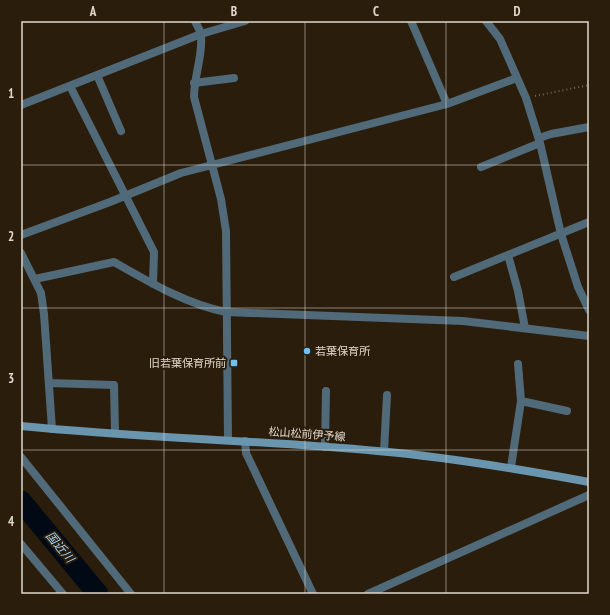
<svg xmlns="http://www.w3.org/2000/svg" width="610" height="615" font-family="'PT Sans Narrow','Noto Sans JP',sans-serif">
<rect width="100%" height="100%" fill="#2a1d0b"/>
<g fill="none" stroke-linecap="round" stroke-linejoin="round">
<path stroke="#000914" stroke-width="21" d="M21 501 98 594"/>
<path stroke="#736758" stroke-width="2" stroke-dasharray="1 3" stroke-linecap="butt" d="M535 96 589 85"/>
<path stroke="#506a7a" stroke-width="8" d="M195 21C197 26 201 31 201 36 203 55 194 76 194 97L221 199 226 231 228 439
M411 21 447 104
M486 21 500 39 526 98 540 143 561 234 578 287 589 310
M97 75 121 131
M194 83 234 78
M70 86 154 252 153 284
M21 105 201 34 245 21
M539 138 551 134 589 127
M481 167 540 143
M21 235 110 202 181 173 447 104 517 78
M21 253 41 293 44 314 52 429
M508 255 518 291 525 328
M454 277 589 222
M35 279 114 262C149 282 186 304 226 312L463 321 589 336
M49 383 114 385 115 433
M521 401 567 411
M245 441 246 453 313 594
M325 447 326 391
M384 451 387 395
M21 457 131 594
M511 467 521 401 518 364
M21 544 63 594
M368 594 589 495"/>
<path stroke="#6a95ae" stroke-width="8" d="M21 426C139 438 258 440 377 451 448 457 519 469 589 482"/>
</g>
<path fill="none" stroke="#e0d7cc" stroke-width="1" stroke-opacity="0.55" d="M164 21V594M305 21V594M446 21V594M21 165H589M21 308H589M21 450H589"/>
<g fill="#6dc2f3" stroke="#2a1d0b" stroke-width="1.5">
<circle cx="307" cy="351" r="4"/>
<rect x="230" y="359" width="8" height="8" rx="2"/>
</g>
<g text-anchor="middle" stroke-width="4" stroke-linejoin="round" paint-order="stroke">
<g font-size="11" fill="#e0d7cc" stroke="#2a1d0b" text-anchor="start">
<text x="315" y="355">若葉保育所</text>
<text x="226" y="367" text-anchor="end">旧若葉保育所前</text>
</g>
<g font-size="11" fill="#e0d7cc" stroke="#2a1d0b">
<text transform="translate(307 434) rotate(4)" y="4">松山松前伊予線</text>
</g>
<g font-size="12" font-style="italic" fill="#a1d6f7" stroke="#2a1d0b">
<text transform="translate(60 547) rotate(50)" y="4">国近川</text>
</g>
</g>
<rect width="610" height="615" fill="none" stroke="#2a1d0b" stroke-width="44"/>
<rect x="22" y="22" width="566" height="571" fill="none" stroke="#e0d7cc" stroke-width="1.5"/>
<g font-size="13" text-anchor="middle" font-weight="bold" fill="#e0d7cc">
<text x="93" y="16">A</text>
<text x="234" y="16">B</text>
<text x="376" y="16">C</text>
<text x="517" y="16">D</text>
<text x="11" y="98">1</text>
<text x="11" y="241">2</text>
<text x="11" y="383">3</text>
<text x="11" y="526">4</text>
</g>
</svg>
